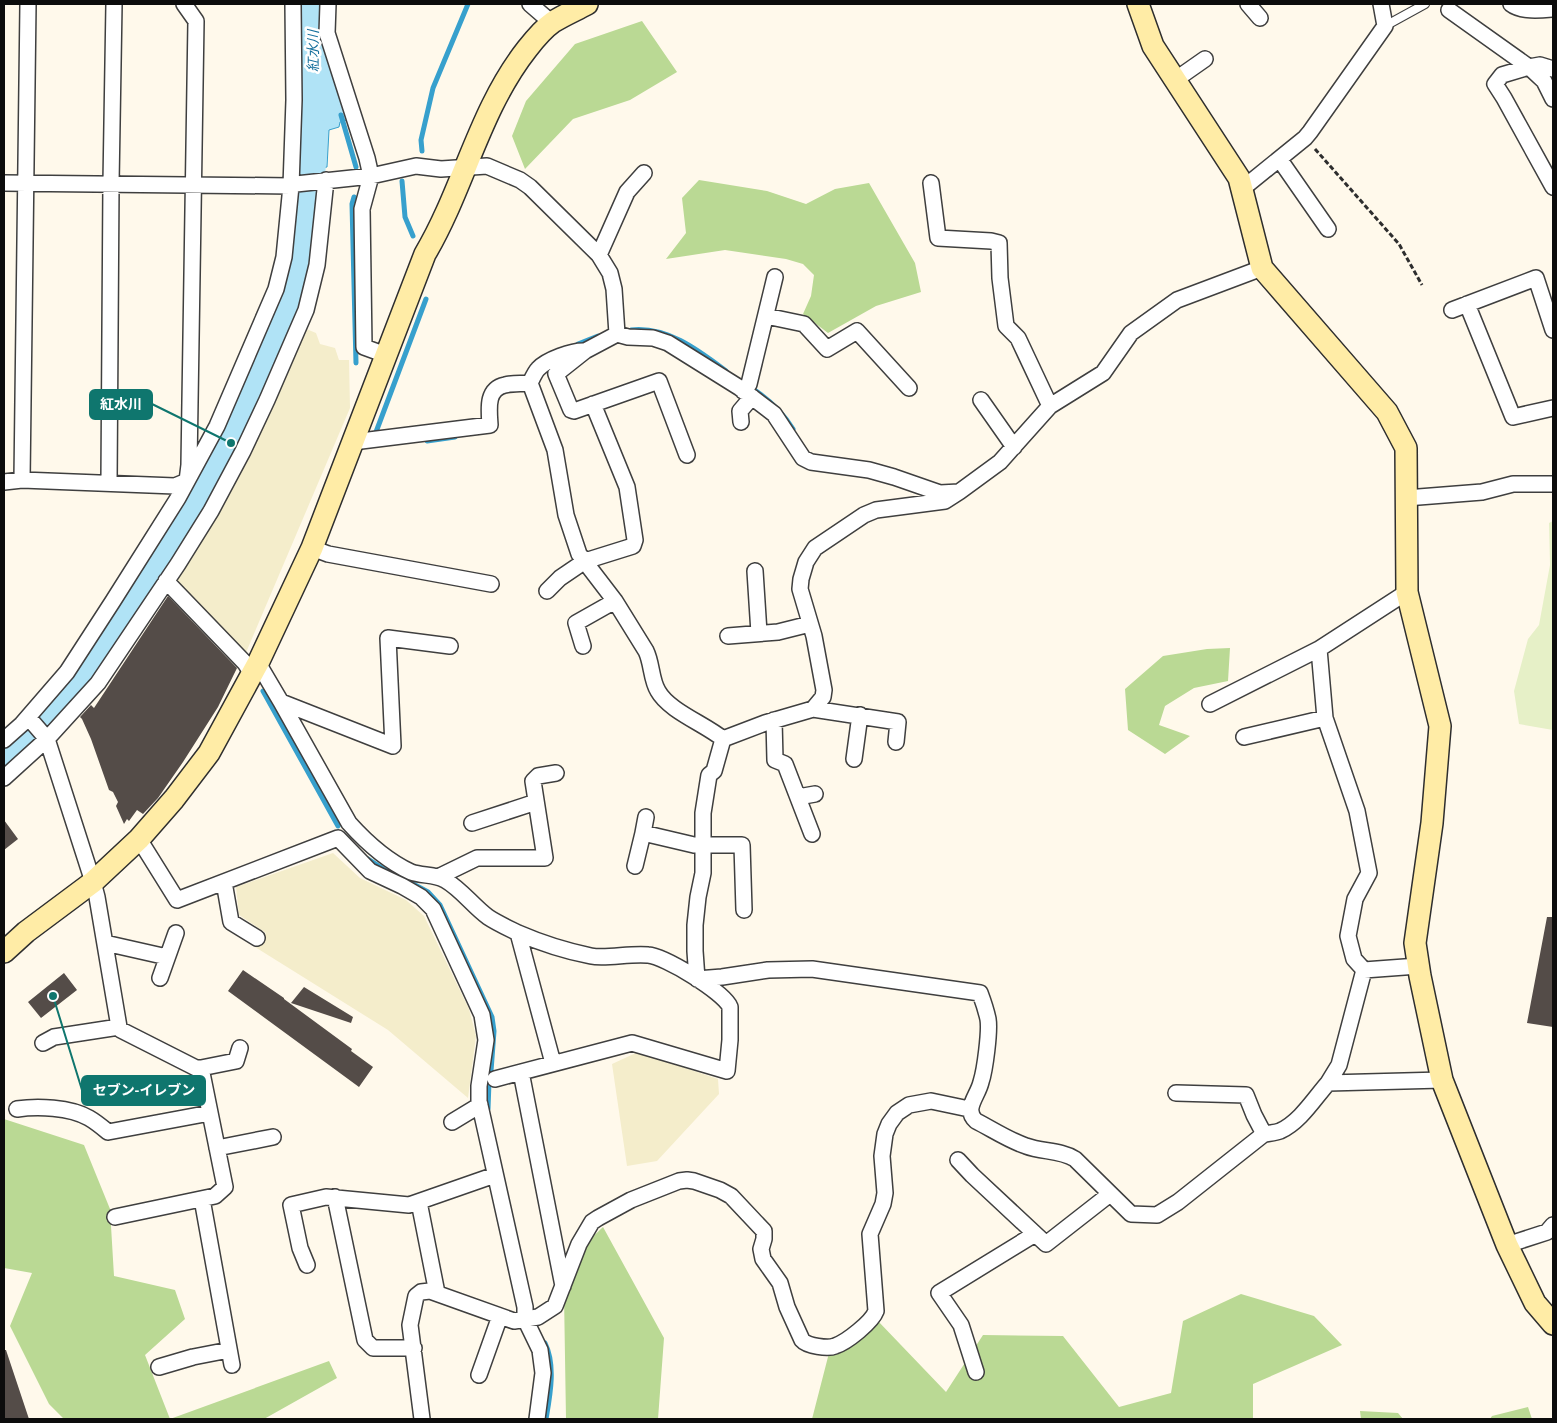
<svg xmlns="http://www.w3.org/2000/svg" width="1557" height="1423" font-family="'Noto Serif','Noto Sans JP',serif">
<rect width="100%" height="100%" fill="#fff9eb"/>
<path fill="#f4edcb" d="M304 328 316 333 320 344 335 348 339 360H349L350 408 245 655 176 584 175 577Z
M333 853 360 878 406 900 424 916 469 1009 476 1036 468 1098 388 1030 255 947 266 933 239 915 236 887Z
M638 1052 718 1079 719 1094 657 1161 627 1166 612 1064Z"/>
<path fill="#bad994" d="M642 21 677 72 630 100 573 119 525 169 512 136 526 101 575 44Z
M699 180 767 191 806 204 835 189 869 183 915 263 921 292 876 306 828 333 803 314 811 296 814 275 803 264 786 259 725 250 666 259 686 233 682 198Z
M1230 648 1228 681 1194 688 1165 706 1159 725 1190 736 1165 754 1128 730 1125 689 1163 656 1207 649Z
M4 1119 84 1145 110 1209 114 1276 175 1290 185 1319 145 1355 170 1419 329 1361 337 1378 264 1419H64L49 1404 10 1326 32 1273 4 1268Z
M603 1227 664 1338 658 1419H566L564 1295 582 1247Z
M1241 1294 1314 1316 1342 1345 1253 1384V1419H812L829 1353 877 1320 946 1392 983 1335 1063 1336 1119 1407 1171 1393 1183 1321Z
M1528 1407 1532 1419H1490L1492 1416Z
M1360 1411 1398 1413 1403 1419H1361Z"/>
<path fill="#e6f0c7" d="M1553 521V730L1519 724 1514 691 1528 639 1539 625 1550 565 1549 523Z"/>
<path fill="#b0e3f6" stroke="#37a0cd" d="M301 4H324L348 120 340 122 339 127 329 130 327 167 305 171 300 166Z"/>
<g fill="none" stroke-linecap="round" stroke-linejoin="round">
<path stroke="#37a0cd" stroke-width="5" d="M341 115 356 167
M422 151 421 140 433 88 468 4
M402 181 405 217 413 236
M354 197 352 204 356 363
M631 330C667 326 698 350 726 371
M578 344 598 336
M756 391C772 402 783 413 793 429
M376 432 426 299
M427 441 455 437
M263 691 338 826
M368 859 388 872
M402 878 428 892 440 905 492 1017 494 1031 491 1071
M488 1109 489 1082
M545 1343C556 1365 550 1396 546 1419"/>
<path stroke="#b0e3f6" stroke-width="29" d="M4 758 33 733 52 714 94 664 191 516 231 443 290 308 305 262 308 199 312 159 313 131"/>
</g>
<path fill="#544c48" d="M168 596 237 668 218 707 183 762 158 798 143 814 137 810 129 821 127 819 124 824 116 806 118 802 113 792 109 790 91 739 82 719 80 717 91 705 94 708Z
M4 820 18 839 4 850Z
M1547 917H1553V1027L1527 1023Z
M243 970 284 998V999L352 1049 351 1051 373 1067 359 1087 228 991Z
M64 973 77 990 41 1018 28 1002Z
M304 987 353 1017 351 1023 291 1003Z
M4 1350H6L29 1419H4Z"/>
<g fill="none" stroke-linecap="round" stroke-linejoin="round">
<defs>
<path id="lane" d="M1385 26 1425 4"/>
<path id="street" d="M328 4 327 33 367 158 371 176 362 209 364 347 386 355
M530 4 552 23
M1248 4 1260 18
M1511 4C1521 12 1541 10 1553 9
M1449 10 1529 67 1544 81 1553 99
M1553 69 1540 65 1529 67 1502 75 1495 84 1504 98 1553 187
M1175 80 1205 59
M1280 160 1328 229
M4 183 291 186 296 184 371 176 416 166 441 169 487 166 520 180 530 187 599 255 610 273 614 289 617 334 628 337 653 338 668 343 740 388 774 414 803 458 811 462 869 470 894 477 940 493 959 492 1000 462 1050 406 1103 373 1131 333 1177 300 1262 268
M931 183 938 238 991 241 999 243 1000 278 1006 326 1018 338 1050 406
M1242 189 1305 138 1310 132 1385 26 1381 4
M599 255 627 192 644 173
M1467 304 1513 417 1553 408
M1452 310 1536 278 1553 330
M766 316 804 324 827 349 857 331 909 388
M617 334 585 351 556 374 571 410 574 411 659 381 687 455
M585 351C573 350 546 360 538 369 535 372 532 379 530 383L555 450 566 515 579 554 615 601 646 651C652 663 651 680 658 691 669 711 705 724 723 739
M743 391 749 384 775 277
M981 400 1014 447
M741 422 740 411 752 397
M353 442 490 425C489 409 486 389 505 385 513 383 522 384 530 383
M22 480 28 4
M4 482 22 480 175 486 187 481 189 465 196 21 184 4
M109 483 111 183 114 4
M959 492 945 501 876 510 864 515 815 548 806 562 801 579 800 589 814 636 824 690 823 697 813 709 765 723 723 739 714 771 709 775 703 813V873L698 897 695 925V951L697 979 722 977 768 970 812 969 980 993C983 1001 986 1010 988 1019 990 1031 985 1070 981 1082 978 1096 963 1109 976 1121 992 1129 1008 1140 1026 1146 1042 1152 1061 1150 1075 1159L1131 1214 1157 1215 1178 1202 1264 1134C1269 1133 1275 1133 1280 1131 1300 1122 1314 1099 1328 1083L1442 1080
M1406 498 1482 492 1513 484H1553
M312 548 328 554 491 584
M755 571 759 633
M166 581 245 663 252 674
M547 591 560 578 585 561 633 546 635 540 627 487 593 404
M728 636 778 632 810 624
M583 646 576 623 615 601
M1319 649 1325 718 1357 811 1369 873 1355 899 1348 936 1354 959 1364 970
M258 663 281 702 349 823C367 843 387 861 411 872 422 876 435 874 445 880 461 889 473 906 488 917 497 923 508 928 518 933 541 943 566 951 591 956 606 959 631 953 648 955 664 956 724 992 730 1007V1040L727 1071 632 1043 495 1079
M281 702 393 746 388 638 450 646
M1210 704 1319 649 1407 592
M813 709 898 722 896 742
M28 717 47 739 93 882 97 897 119 1027 121 1030 196 1068H201L225 1187 215 1196 115 1217
M774 720 775 760 785 764 812 834
M1244 737 1325 718
M4 740 22 724 67 672 113 601 178 498 217 426 276 289 284 257 291 186 294 100 293 4
M854 759 860 715
M4 778 47 739 98 683 178 564 211 511 243 451 267 400 306 310 317 265 326 180
M798 797 815 794
M472 823 536 802
M643 833 646 817
M139 839 177 900 338 838 370 871 402 886 421 897 433 909 482 1015 486 1040 479 1086V1101L525 1307V1319L540 1350 543 1373 537 1419
M635 866 643 833 694 845H742L744 910
M438 877 477 858H545L533 781 538 776 556 773
M224 882 231 922 257 938
M518 933 553 1063
M105 943 167 957
M160 978 176 933
M43 1043 54 1037 119 1027
M201 1068 236 1061 240 1048
M521 1072 563 1286
M1328 1083 1339 1065 1364 970 1418 966
M1176 1093 1246 1095 1254 1115 1264 1134
M17 1109C37 1106 70 1107 89 1118 96 1122 102 1127 108 1132L210 1113
M452 1122 480 1105
M217 1148 273 1137
M958 1160 972 1175 1046 1244 1110 1194
M335 1197 365 1340 373 1348H414
M202 1199 232 1365
M419 1202 437 1293
M1507 1245 1547 1232 1553 1225
M307 1265 300 1248 291 1205 326 1197 409 1205 495 1175
M159 1367 193 1357 229 1350
M976 1372 961 1325 939 1293 1035 1234
M479 1375 500 1316
M422 1419 410 1325 416 1296 421 1292 430 1291 514 1321 538 1317 555 1306 579 1244 592 1222 598 1218 631 1200 679 1181 687 1180 694 1181 720 1190 731 1196 764 1231V1239L761 1249 763 1259 780 1283 787 1307 802 1340C807 1346 828 1349 835 1346 847 1342 872 1322 876 1311L870 1234 883 1204 885 1193 882 1156 885 1134 889 1124 897 1113 909 1105 931 1101 969 1109"/>
<path id="secondary" d="M1138 4 1153 46 1239 178 1262 268 1387 412 1406 448 1407 592 1440 726 1432 823 1415 943 1420 976 1442 1080 1507 1245 1535 1303 1553 1324
M4 952 26 932 93 882 139 839 174 799 209 753 258 663 312 548 425 254C464 188 479 110 527 49 534 40 543 29 553 22 564 15 576 10 587 4"/>
</defs>
<use href="#lane" stroke="#3f3f3f" stroke-width="10"/>
<use href="#street" stroke="#3f3f3f" stroke-width="18"/>
<use href="#secondary" stroke="#2e2e2e" stroke-width="24"/>
<path stroke="#2e2e2e" stroke-width="3" stroke-dasharray="5 2.5" stroke-linecap="butt" d="M1315 149 1399 244 1422 285"/>
<use href="#lane" stroke="#fff" stroke-width="8"/>
<use href="#street" stroke="#fff" stroke-width="15"/>
<use href="#secondary" stroke="#ffeca6" stroke-width="21"/>
</g>
<g text-anchor="middle" stroke-width="5" stroke-linejoin="round" paint-order="stroke">
<g font-size="14" font-style="italic" fill="#16709d" stroke="#fff">
<text transform="translate(313 51) rotate(-90)" y="5">紅水川</text>
</g>
</g>
<path fill="none" stroke="#0f766e" stroke-width="2" d="M231 443L152 404M53 996L82 1090"/>
<g fill="#0f766e" stroke="#fff" stroke-width="2">
<circle cx="231" cy="443" r="5"/>
<circle cx="53" cy="996" r="5"/>
</g>
<g fill="#0f766e" stroke="#0f766e" stroke-width="2">
<rect x="90" y="390" width="62" height="29" rx="5"/>
<rect x="82" y="1076" width="123" height="29" rx="5"/>
</g>
<g font-size="14" text-anchor="middle" font-weight="bold" fill="#fff">
<text x="121" y="409">紅水川</text>
<text x="144" y="1095">セブン-イレブン</text>
</g>
<rect width="1557" height="1423" fill="none" stroke="#0c0c0c" stroke-width="10"/>
</svg>
